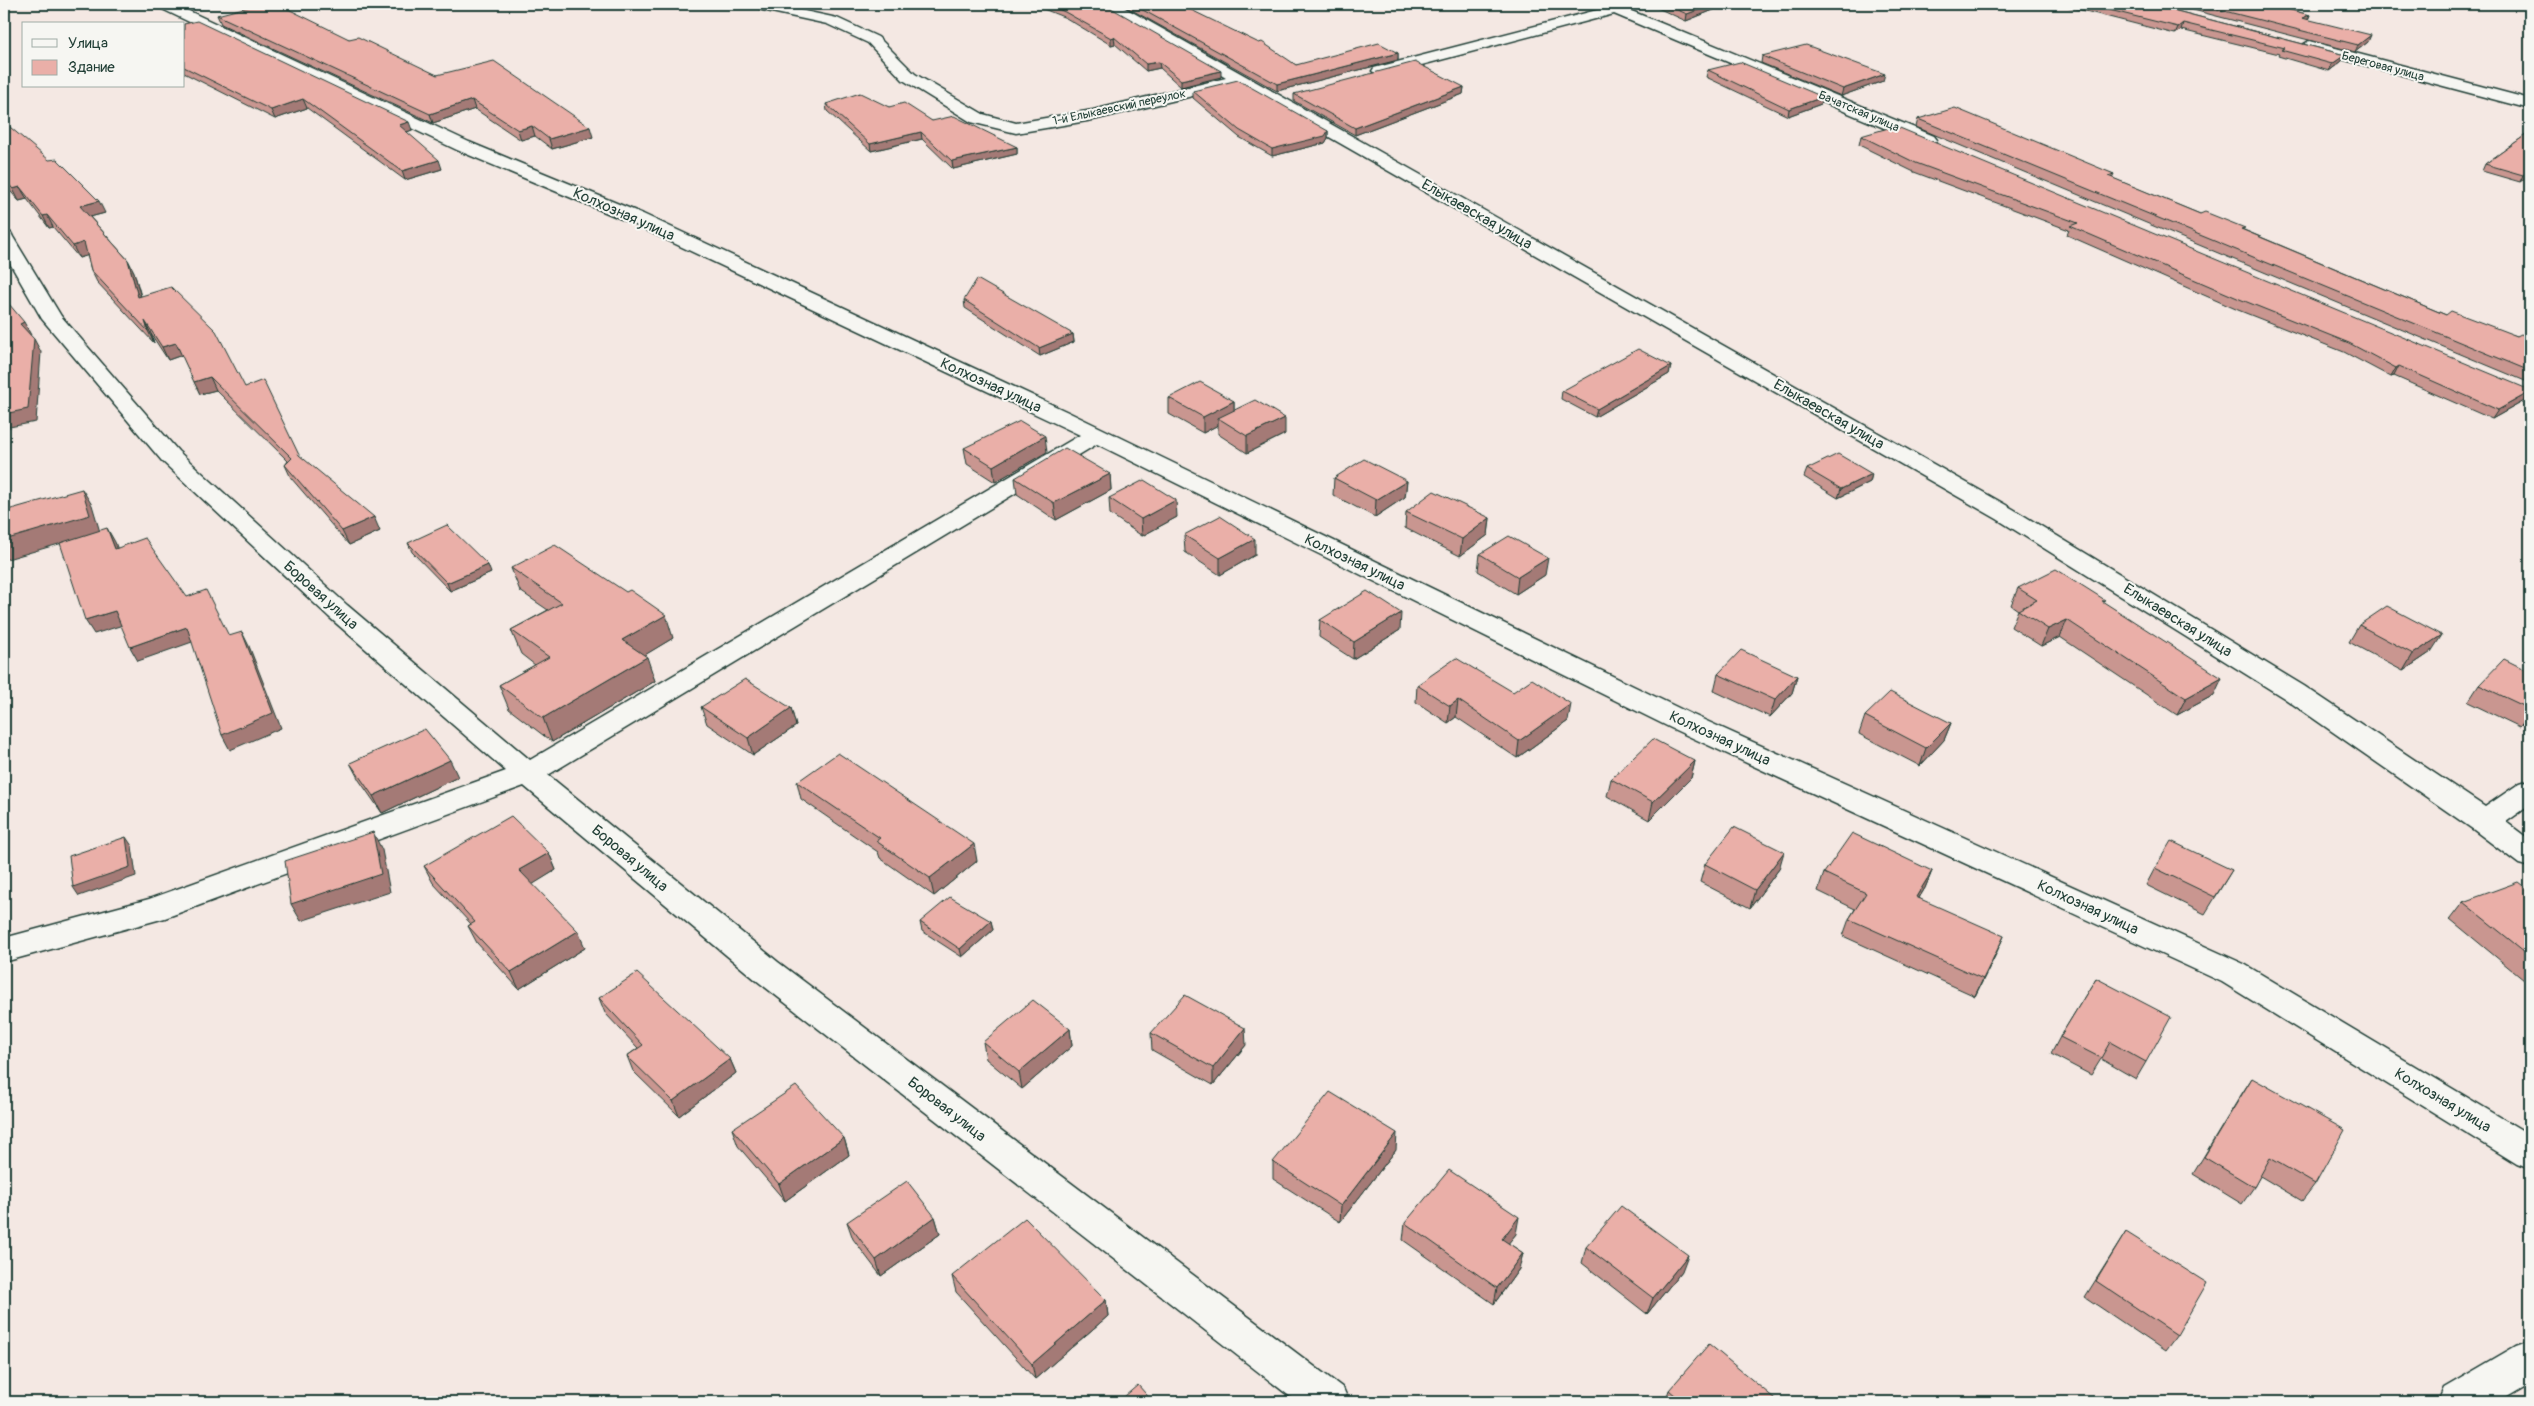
<svg xmlns="http://www.w3.org/2000/svg" width="2534" height="1406" font-family="Pangolin,sans-serif">
<rect width="100%" height="100%" fill="#f4e8e3"/>
<filter id="ink" filterUnits="userSpaceOnUse"><feTurbulence type="fractalNoise" baseFrequency=".02" numOctaves="2"/><feDisplacementMap in="SourceGraphic" scale="10" xChannelSelector="R" yChannelSelector="G"/><feConvolveMatrix kernelMatrix="1 2 1 2 8 2 1 2 1" color-interpolation-filters="sRGB"/></filter>
<g filter="url(#ink)">
<g fill="none" stroke-linecap="round" stroke-linejoin="round">
<defs>
<path id="minor" d="M156 4H174L469 142 643 214 1068 412 1691 714 2244 964 2530 1135V1169L2517 1164 2222 982 1671 728 1097 444 548 775 778 962 1343 1388 1349 1402H1297L756 980 524 786 165 918 4 962V938L149 899 506 771 329 617 162 461 42 319 4 253V231L11 233 13 237 61 316 178 451 347 605 530 760 1080 435 629 222 457 150 158 7Z
M753 4H772L837 18 878 37 915 74 983 114 1016 123 1093 110 1226 78 1101 4H1118L2013 509 2304 686 2485 807 2520 783 2530 780V805L2506 822 2530 840V867L2519 864 2474 830 2284 698 1997 519 1238 85 1093 120 1016 133 971 122 903 80 868 43 827 24 762 10Z
M1595 4H1629L1631 7 1629 10 1934 136 1937 140 1934 144H1922L1614 14 1380 76 1372 71 1374 68 1601 9Z
M2309 41 2530 99V109L2304 49 2301 46Z
M2530 1341V1382L2496 1402H2438L2444 1388 2516 1346Z"/>
</defs>
<use href="#minor" stroke="#1f3d34" stroke-width="3"/>
<use href="#minor" fill="#f6f6f2" fill-rule="evenodd"/>
</g>
<path fill="#c99690" stroke="#1f3d34" d="M1031 4H1104L1221 77 1181 87 1160 68 1146 71 1115 44 1111 45 1066 18Z
M1121 4H1179L1296 65 1398 53V60L1277 91Z
M1649 4H1728L1686 21Z
M2058 4H2150L2345 55 2342 61 2329 71 2278 56 2279 54 2181 30 2175 34Z
M2170 4H2268L2310 15 2308 20 2368 42 2355 52Z
M217 15 349 39 437 75 593 137 552 149 535 136 521 140 475 109 433 123 221 24Z
M184 24 412 130 407 132 442 169 405 180 307 108 275 119 184 73Z
M1762 56 1883 81 1841 96 1761 63Z
M1708 70 1823 97 1821 104 1788 116 1706 77Z
M1464 87 1463 94 1355 135 1294 101V94Z
M1193 91 1328 131V138L1325 143 1272 156 1239 137 1193 98Z
M826 104 889 107 932 121 1017 147V154L953 169 922 139 871 151 827 111Z
M1918 119 2114 174 2112 178 2200 214 2244 230 2446 315 2517 336 2530 338V383L1916 127Z
M4 122 105 213 90 217 128 260 134 272 141 296 245 387 299 455 380 531 349 545 291 478 285 465 288 461 216 390 200 394 182 355 168 360 151 334 154 343 97 282 91 270 87 255 79 258 53 227 49 228 27 199 19 201 4 184Z
M2530 132V174L2520 182 2482 171 2485 164Z
M1861 136 2526 400 2492 419 2394 376 2391 377 2344 352 2238 310 2067 235 2069 230 1914 172 1859 145Z
M964 300 1073 334 1074 342 1040 356 965 308Z
M1671 366 1669 374 1595 417 1561 399 1562 391Z
M1169 398 1234 401V410L1285 434 1247 453 1218 434V425L1203 433 1169 414Z
M964 448 1047 452 995 482 967 464Z
M1807 469 1872 474 1870 482 1838 498 1804 477Z
M1110 474 1111 490 1056 520 1017 494 1015 478Z
M1334 478 1407 481 1405 497 1375 517 1333 495Z
M1109 498 1177 517 1142 536 1110 514Z
M1406 512 1490 518 1488 535 1460 556 1405 528Z
M1184 535 1255 555 1220 575 1185 552Z
M408 543 491 573 450 591 412 552Z
M1480 554 1545 575 1516 594 1478 571Z
M511 568 673 638 644 655 655 681 552 742 509 709 499 685 535 665 521 654 511 630 548 610 520 591Z
M2018 588 2104 603 2214 695 2177 715 2060 637 2041 646 2011 627 2018 610 2011 605Z
M1320 620 1400 630 1353 659 1319 637Z
M2359 625 2431 652 2403 671 2349 642Z
M2530 672V716L2520 727 2468 702 2479 685Z
M1718 674 1797 676 1792 693 1770 717 1714 691Z
M1417 685 1513 692 1568 721 1517 758 1456 717 1448 723 1416 702Z
M701 707 791 708 796 726 753 755 707 724Z
M1865 716 1951 723 1944 740 1920 766 1859 734Z
M1695 761 1691 778 1649 820 1607 796 1611 779Z
M350 763 458 777 382 813 359 780Z
M797 782 977 861 934 896 880 858 878 852 801 799Z
M549 853 556 870 532 884 585 948 519 989 477 943 468 926 471 924 433 883 424 866Z
M1705 864 1779 869 1750 908 1700 882Z
M2155 868 2232 870 2205 914 2146 885Z
M1932 871 1925 888 1919 898 1996 954 1975 996 1843 936 1849 919 1855 909 1818 891 1824 873Z
M2530 891V985L2450 919 2463 902Z
M991 921 993 930 962 957 922 931 920 922Z
M2096 978 2146 1062 2136 1079 2101 1059 2091 1075 2051 1054 2060 1037Z
M599 998 730 1059 736 1073 679 1116 633 1071 627 1056 638 1048 605 1013Z
M1070 1029 1072 1046 1022 1089 986 1059 983 1042Z
M1151 1033 1246 1045 1213 1085 1152 1050Z
M2252 1078 2315 1184 2302 1201 2260 1176 2254 1187 2242 1204 2193 1174 2241 1095Z
M732 1129 844 1138 849 1155 785 1201 738 1146Z
M1396 1150 1340 1222 1273 1179V1162Z
M935 1217 940 1234 881 1276 853 1239 847 1222Z
M1405 1223 1516 1234 1508 1243 1523 1253 1519 1269 1494 1304 1403 1240Z
M2126 1232 2177 1335 2165 1351 2085 1297Z
M1586 1247 1682 1271 1647 1314 1582 1263Z
M952 1276 1106 1300 1108 1316 1035 1379 956 1292Z
M1669 1390 1774 1402H1665Z"/>
<path fill="#a47a76" stroke="#1f3d34" d="M1714 4H1728L1686 21 1687 14Z
M2310 15 2307 21 2302 18Z
M2183 23 2181 30 2175 34 2178 27Z
M2371 35 2368 42 2355 52 2358 45Z
M1114 37 1115 44 1111 45V38Z
M1398 53V60L1277 91V84Z
M2345 55 2342 61 2329 71 2332 64Z
M1159 62 1160 68 1146 71V64Z
M1221 71V77L1181 87V80Z
M1885 74 1883 81 1841 96 1843 89Z
M1464 87 1463 94 1355 135V128Z
M1823 97 1821 104 1788 116 1789 109Z
M303 99 307 108 275 119 271 110Z
M472 100 475 109 433 123 430 114Z
M409 122 412 130 402 134 399 125Z
M532 126 535 136 521 140 518 130Z
M590 127 593 137 552 149 549 139Z
M1328 131V138L1325 143 1272 156V149Z
M921 132 922 139 871 151 870 144Z
M1017 147V154L953 169 952 161Z
M439 160 442 169 405 180 402 171Z
M2530 170V174L2520 182 2523 175Z
M20 187 27 199 19 201 13 189Z
M99 201 105 213 86 218 80 206Z
M47 215 53 227 49 228 43 216Z
M84 242 90 255 79 258 73 246Z
M128 260 134 272 144 309 138 297Z
M145 321 151 334 154 343 148 331Z
M24 322 31 335 27 336 20 324Z
M1073 334 1074 342 1040 356 1039 348Z
M34 339 41 352 36 422 4 428V414Z
M176 343 182 355 168 360 162 347Z
M1671 366 1669 374 1595 417 1597 409Z
M2399 366 2394 376 2391 377 2396 368Z
M210 377 216 390 200 394 194 382Z
M2530 392V393L2526 400 2492 419 2498 410Z
M1234 401V417L1218 418V425L1203 433V417Z
M1285 418V434L1247 453V436Z
M1045 436 1047 452 995 482 993 466Z
M1110 474 1111 490 1056 520 1054 503Z
M1872 474 1870 482 1838 498 1841 489Z
M1407 481 1405 497 1375 517 1376 500Z
M82 489 92 505 100 532 4 560V540Z
M1176 500 1177 517 1142 536 1141 519Z
M374 517 380 531 349 545 342 531Z
M1490 518 1488 535 1460 556 1462 539Z
M107 528 115 542 123 563 115 549Z
M1255 539V555L1220 575V558Z
M1548 558 1545 575 1516 594 1518 577Z
M488 565 491 573 450 591 447 583Z
M115 611 123 625 94 634 85 620Z
M1401 613 1400 630 1353 659 1354 642Z
M666 615 673 638 630 664 622 640Z
M2067 620 2060 637 2041 646 2048 629Z
M187 627 195 641 138 661 130 647Z
M242 632 249 646 281 728 230 750 222 735Z
M2442 635 2431 652 2403 671 2413 654Z
M647 657 655 681 552 742 543 718Z
M1797 676 1792 693 1770 717 1775 700Z
M2222 678 2214 695 2177 715 2186 698Z
M1458 700 1456 717 1448 723 1450 706Z
M1571 704 1568 721 1517 758 1519 741Z
M791 708 796 726 753 755 748 738Z
M2530 712V716L2520 727Z
M1951 723 1944 740 1920 766 1926 748Z
M450 760 458 777 382 813 373 796Z
M1695 761 1691 778 1649 820 1653 802Z
M373 832 382 850 390 892 301 921 291 904Z
M126 837 132 846 136 876 79 896 73 887Z
M974 844 977 861 934 896 930 878Z
M1784 852 1779 869 1750 908 1755 890Z
M549 853 556 870 527 888 519 870Z
M1932 871 1925 888 1909 914 1916 897Z
M991 921 993 930 962 957 960 949Z
M578 931 585 948 519 989 511 972Z
M2004 936 1996 954 1975 996 1983 979Z
M1245 1028 1246 1045 1213 1085V1068Z
M1070 1029 1072 1046 1022 1089 1019 1072Z
M730 1059 736 1073 679 1116 673 1101Z
M1397 1133 1396 1150 1340 1222 1341 1206Z
M844 1138 849 1155 785 1201 779 1184Z
M935 1217 940 1234 881 1276 876 1260Z
M1519 1217 1516 1234 1499 1255 1502 1239Z
M1523 1253 1519 1269 1494 1304 1497 1288Z
M1688 1255 1682 1271 1647 1314 1653 1298Z
M1106 1300 1108 1316 1035 1379 1032 1364Z"/>
<path fill="#eaafa8" stroke="#1f3d34" d="M259 4H278L349 39 358 37 437 75 494 61 590 127 549 139 532 126 518 130 472 100 430 114 217 15Z
M1046 4H1104L1221 71 1181 80 1159 62 1146 64 1114 37 1111 38 1065 12Z
M1132 4H1179L1259 43 1262 42 1296 65 1379 43 1398 53 1277 84Z
M1664 4H1714L1687 14Z
M2085 4H2150L2345 55 2332 64 2281 50 2285 48 2183 23 2178 27Z
M2197 4H2268L2310 15 2302 18 2371 35 2358 45Z
M197 21 409 122 399 125 439 160 402 171 303 99 271 110 184 67V24Z
M1806 45 1885 74 1843 89 1762 56Z
M1415 62 1464 87 1355 128 1294 94Z
M1740 62 1823 97 1789 109 1708 70Z
M1238 80 1328 131 1325 136 1272 149 1239 130 1193 91Z
M860 93 889 107 904 103 932 121 954 116 1017 147 952 161 921 132 870 144 826 104Z
M1955 108 2114 174 2108 176 2200 214 2205 212 2245 228 2241 229 2446 315 2451 311 2517 336 2521 334 2530 338V371L1918 119Z
M4 122 49 160 57 159 99 201 80 206 128 260 138 297 171 287 216 331 245 387 263 380 299 455 374 517 342 531 285 465 292 458 210 377 194 382 176 343 162 347 145 321 148 331 91 270 84 242 73 246 47 215 43 216 20 187 13 189 4 179Z
M1895 126 2530 390V392L2498 410 2399 366 2396 368 2349 343 2242 300 2070 226 2078 223 1916 163 1861 136Z
M2530 132V170L2523 175 2485 164Z
M977 279 1073 334 1039 348 964 300Z
M4 298 24 322 20 324 34 339 28 409 4 414Z
M1638 349 1671 366 1597 409 1562 391Z
M1200 382 1234 401 1203 417 1169 398Z
M1255 400 1285 418 1247 436 1218 418Z
M1020 421 1045 436 993 466 964 448Z
M1065 448 1110 474 1054 503 1015 478Z
M1838 454 1872 474 1841 489 1807 469Z
M1364 459 1407 481 1376 500 1334 478Z
M1144 480 1176 500 1141 519 1109 498Z
M82 489 90 515 4 540V511Z
M1434 491 1490 518 1462 539 1406 512Z
M1220 516 1255 539 1220 558 1184 535Z
M447 525 488 565 447 583 408 543Z
M107 528 115 549 145 538 187 597 206 590 229 636 242 632 273 713 222 735 187 627 130 647 115 611 85 620 60 543Z
M1509 536 1548 558 1518 577 1480 554Z
M555 545 626 592 630 590 666 615 622 640 647 657 543 718 499 685 549 657 511 630 562 603 511 568Z
M2056 569 2105 600 2102 601 2222 678 2186 698 2067 620 2048 629 2018 610 2037 600 2018 588Z
M1367 591 1401 613 1354 642 1320 620Z
M2387 606 2442 635 2413 654 2359 625Z
M1741 650 1797 676 1775 700 1718 674Z
M1456 658 1513 692 1532 679 1571 704 1519 741 1458 700 1450 706 1417 685Z
M2504 659 2530 672V709L2479 685Z
M745 679 791 708 748 738 701 707Z
M1890 692 1951 723 1926 748 1865 716Z
M425 729 450 760 373 796 350 763Z
M1653 739 1695 761 1653 802 1611 779Z
M838 753 974 844 930 878 876 841 880 838 797 782Z
M511 816 549 853 519 870 578 931 511 972 468 926 475 922 424 866Z
M1734 827 1784 852 1755 890 1705 864Z
M373 832 381 874 291 904 285 861Z
M1852 833 1932 871 1916 897 2004 936 1983 979 1849 919 1866 893 1824 873Z
M126 837 130 867 73 887 69 856Z
M2171 841 2232 870 2215 897 2155 868Z
M2518 882 2530 891V956L2463 902Z
M950 897 991 921 960 949 920 922Z
M637 973 730 1059 673 1101 627 1056 643 1045 599 998Z
M2096 978 2171 1017 2146 1062 2110 1042 2101 1058 2060 1037Z
M1185 995 1245 1028 1213 1068 1151 1033Z
M1033 1000 1070 1029 1019 1072 983 1042Z
M2252 1078 2345 1130 2315 1184 2270 1158 2254 1187 2204 1157Z
M796 1086 844 1138 779 1184 732 1129Z
M1330 1092 1397 1133 1341 1206 1273 1162Z
M1449 1170 1519 1217 1502 1239 1523 1253 1497 1288 1405 1223Z
M907 1181 935 1217 876 1260 847 1222Z
M1621 1206 1688 1255 1653 1298 1586 1247Z
M1025 1218 1106 1300 1032 1364 952 1276Z
M2126 1232 2207 1283 2177 1335 2096 1281Z
M1709 1344 1775 1399 1773 1402H1683L1669 1390Z
M1138 1385 1153 1402H1118Z"/>
</g>
<g text-anchor="middle" stroke-width="4" stroke-linejoin="round" paint-order="stroke">
<g font-size="12" fill="#1f3d34" stroke="#f6f6f2">
<text transform="translate(2383 66) rotate(15)" y="4">Береговая улица</text>
<text transform="translate(1119 107) rotate(-12)" y="4">1-й Елыкаевский переулок</text>
<text transform="translate(1859 111) rotate(23)" y="4">Бачатская улица</text>
</g>
<g font-size="15" fill="#1f3d34" stroke="#f6f6f2">
<text transform="translate(624 214) rotate(24)" y="5">Колхозная улица</text>
<text transform="translate(1477 214) rotate(30)" y="5">Елыкаевская улица</text>
<text transform="translate(991 385) rotate(25)" y="5">Колхозная улица</text>
<text transform="translate(1829 414) rotate(30)" y="5">Елыкаевская улица</text>
<text transform="translate(1355 562) rotate(26)" y="5">Колхозная улица</text>
<text transform="translate(321 595) rotate(42)" y="5">Боровая улица</text>
<text transform="translate(2178 620) rotate(32)" y="5">Елыкаевская улица</text>
<text transform="translate(1720 738) rotate(25)" y="5">Колхозная улица</text>
<text transform="translate(630 858) rotate(40)" y="5">Боровая улица</text>
<text transform="translate(2088 907) rotate(25)" y="5">Колхозная улица</text>
<text transform="translate(2443 1100) rotate(31)" y="5">Колхозная улица</text>
<text transform="translate(947 1109) rotate(38)" y="5">Боровая улица</text>
</g>
</g>
<rect width="2534" height="1406" fill="none" stroke="#f6f6f2" stroke-width="20"/>
<rect x="10" y="10" width="2514" height="1386" fill="none" stroke="#1f3d34" stroke-width="2" filter="url(#ink)"/>
<rect x="22" y="22" width="162" height="65" fill="#f6f6f2" stroke="#a0aca6"/>
<rect x="32" y="39" width="25" height="8" fill="#f6f6f2" stroke="#a0aca6"/>
<text x="68" y="48" font-size="15" fill="#1f3d34">Улица</text>
<rect x="32" y="60" width="25" height="15" fill="#eaafa8" stroke="#a0aca6"/>
<text x="68" y="72" font-size="15" fill="#1f3d34">Здание</text>
</svg>
